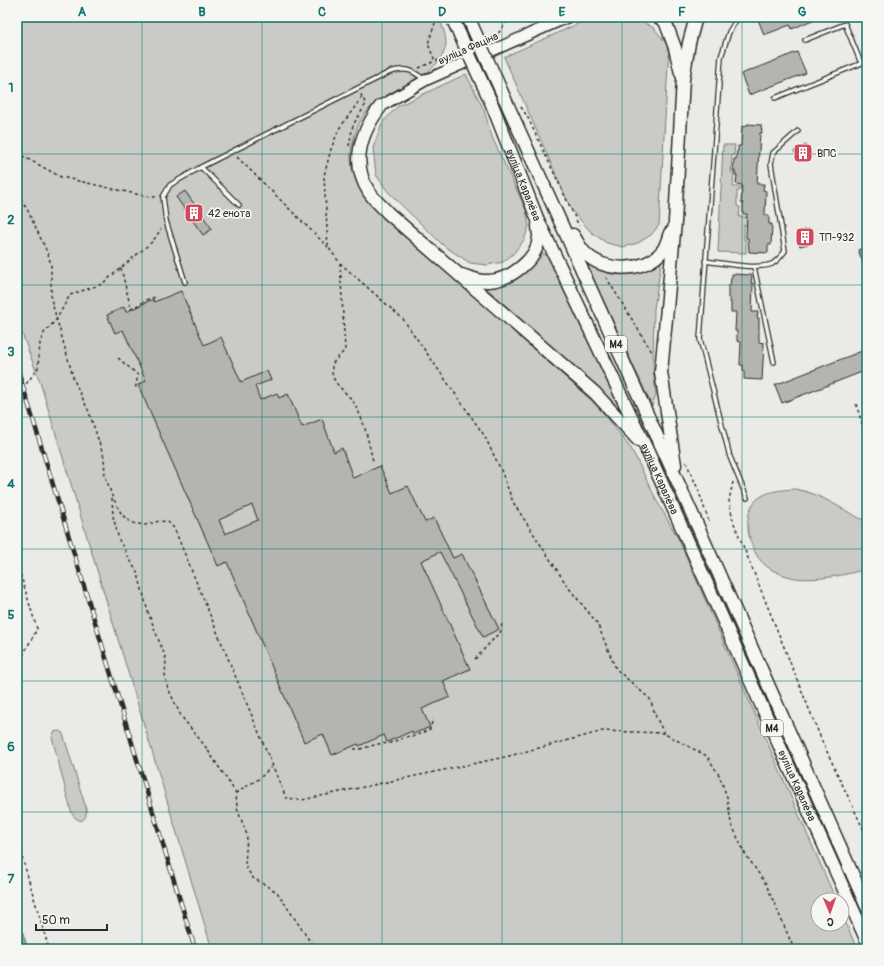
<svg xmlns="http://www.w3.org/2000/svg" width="884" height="966" font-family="Pangolin,sans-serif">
<rect width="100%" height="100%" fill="#eaeae6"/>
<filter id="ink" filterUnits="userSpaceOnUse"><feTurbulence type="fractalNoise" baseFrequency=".025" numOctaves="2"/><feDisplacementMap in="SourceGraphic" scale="8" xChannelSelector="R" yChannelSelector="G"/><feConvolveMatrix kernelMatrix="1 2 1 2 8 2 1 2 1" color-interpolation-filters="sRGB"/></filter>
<g filter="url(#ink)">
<path fill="#cacac7" stroke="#7a7a79" d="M17 17H439C443 28 449 41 444 52 431 81 393 86 372 106 360 117 355 131 352 146 346 176 365 197 385 217L592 401 606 416 632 450 657 501 679 540 836 900H818V924H842V914L857 949H212L40 382 17 320Z
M593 17H633L654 28 669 47 659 225 651 235 638 243 623 247 607 243 592 233 572 211 504 57Z
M466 74 484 110 492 137 526 210 529 226 524 240 513 254 503 262 487 265 470 263 444 246 389 193 376 175 373 148 382 123 398 106Z
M723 145H735L734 155H732L731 172 734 173 733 187H740V191H737V206L740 207 739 217H747V225H744V240H746V253L718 252Z
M540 253 550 256 621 410 483 285Z
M662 257 654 309 653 368 656 395 652 406 587 265C606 271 629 281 648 269 653 266 658 261 662 257Z
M795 489C823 494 842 510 867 522V569C844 575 819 581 795 578 785 576 771 571 764 564 748 550 739 511 760 497 771 490 783 490 795 489Z
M58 731 62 732 64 737 86 808C88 824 76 824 71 811L52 737 54 732Z"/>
<path fill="#a1a19e" stroke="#727270" d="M17 914 28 949H17Z"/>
<path fill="#b4b4b1" stroke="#2b2b2b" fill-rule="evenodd" d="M762 17H819L792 29 790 25 764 35 758 19Z
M797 52 806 73 749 95 741 74Z
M747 124 761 125 762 133H760L757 184H764L763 190 766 191 765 215H769V224H772L771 245H768V253L749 252 748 238H746L747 214H743V203H741L742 185 736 184 737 175H735V171H733L734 159H736L737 151H738V146H741L742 126 747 127Z
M806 145 811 155 799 161 794 151Z
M185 191 212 229 203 235 176 197Z
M809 229 812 243 800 246 797 232Z
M867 246V273L858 250Z
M732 274 752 275 751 283H753L752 312H758L757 318H759V342L764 343 762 380 744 379V370H743V365H740L741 342 737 341V331H735L736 312H731V302H730V298H728V286H730L731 278H732Z
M181 291 204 345 221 337 241 382 267 371 271 380 255 386 260 400 277 393 279 398 288 394 302 427 322 419 334 452 342 448 353 478 380 466 392 493 408 486 425 522 434 518 453 558 462 554 499 629 483 637 440 552 421 561 470 669 443 681 450 697 422 709 430 727 413 734 412 731 387 742 384 735 359 746 358 744 332 755 323 734 304 742 227 562 218 566 138 385 146 381 123 330 115 333 107 315 124 307 126 312 153 299 154 302ZM252 505 258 520 225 534 219 520Z
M867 349V370L782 403 775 385Z"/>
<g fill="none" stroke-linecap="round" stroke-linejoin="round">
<defs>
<path id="lane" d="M738 17 729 32 721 57 700 339 730 457 747 498
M805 40 845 24 861 63
M775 98 867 61
M201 167 239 205
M705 261C723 263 756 270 772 264 777 261 782 255 785 251L771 164 773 153 798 131
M754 267 774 362
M185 282 166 221 163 197 170 185 201 167 390 72C407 67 412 70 425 80"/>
<path id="secondary" d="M381 106 426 80 568 17"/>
<g id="primary">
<path d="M658 17 665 21 675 48 681 73"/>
<path d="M504 97 694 518 867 907"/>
<path id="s1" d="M491 102 537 218 647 450 867 941"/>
<path d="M381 106C361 132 350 162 369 192 374 200 382 206 388 213L595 393 638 440"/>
<path d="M573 235C577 241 580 248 585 253 604 273 646 273 663 250 666 246 668 239 670 233"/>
<path d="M462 275C471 278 480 282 489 281 510 280 538 259 539 237 539 233 538 229 538 225"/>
<path d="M675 465 661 372 675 222 683 79 689 43 696 17"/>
</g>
</defs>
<use href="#lane" stroke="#2b2b2b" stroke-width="6"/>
<use href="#secondary" stroke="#2b2b2b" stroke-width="13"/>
<use href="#primary" stroke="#2b2b2b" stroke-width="15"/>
<path stroke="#2b2b2b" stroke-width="1.5" stroke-dasharray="3 3" stroke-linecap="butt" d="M437 17 428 44 435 61 450 58
M495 38 510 17
M419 68 435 61
M362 97 339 129 331 149 324 176 328 247 340 263 345 350C341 355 332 361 332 367 330 385 348 391 355 405 365 422 368 441 373 461
M521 107 527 116 579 226
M349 146 353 125 366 104 360 93
M17 153 61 177 145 196 157 197
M237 157 328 247
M17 195 27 209 48 254 51 265V299L74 380 89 412 104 457 105 475 112 496 122 515 132 523 145 525 159 521 168 522 174 528 286 798 302 800 505 757 603 731 663 733 707 756 719 775 727 797 731 823 744 852 766 884 794 949
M340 263 403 319 484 435 501 470 513 502 568 587 597 623 616 669 650 699 656 717 663 731V733
M121 268 131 309 150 298 158 297
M606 277 652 352
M118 358 138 375 135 390
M17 398 21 396 24 387 38 368 40 343 44 333 56 320 70 295 102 284 153 241 161 229
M865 401 867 399
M856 404 867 439
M686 462 698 489 709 522
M733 482 729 500 733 521 822 741 867 837
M112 498 113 516 119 540 138 574 148 612 166 659 165 677 168 688 181 716 205 746 236 793 237 808 247 835 245 866 253 878 277 892 315 949
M17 563 37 629 17 666
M475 659 501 631 502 622
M354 749H360L382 743 387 744 409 736H415L430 729 433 719
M236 793 260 778 272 766
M17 840 49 949"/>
<use href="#lane" stroke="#f6f6f2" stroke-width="3.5"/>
<use href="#secondary" stroke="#f6f6f2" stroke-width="10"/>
<use href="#primary" stroke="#f6f6f2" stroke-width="12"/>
<defs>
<path id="rail" d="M17 367 195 949"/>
</defs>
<use href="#rail" stroke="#2b2b2b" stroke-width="4.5"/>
<use href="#rail" stroke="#f6f6f2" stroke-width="3" stroke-dasharray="9" stroke-linecap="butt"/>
<defs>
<path id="primary-bridge" d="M468 17 504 97
M454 22 491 102"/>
</defs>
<use href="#primary-bridge" stroke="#2b2b2b" stroke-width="15" stroke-linecap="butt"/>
<use href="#primary-bridge" stroke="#f6f6f2" stroke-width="12"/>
</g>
</g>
<path fill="none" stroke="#0f766e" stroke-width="1" stroke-opacity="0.55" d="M142 17V949M262 17V949M382 17V949M502 17V949M622 17V949M742 17V949M17 154H867M17 285H867M17 417H867M17 549H867M17 681H867M17 812H867"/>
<defs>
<symbol id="building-square" viewBox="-11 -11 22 22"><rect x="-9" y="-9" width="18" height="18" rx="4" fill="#d1495b" stroke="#f6f6f2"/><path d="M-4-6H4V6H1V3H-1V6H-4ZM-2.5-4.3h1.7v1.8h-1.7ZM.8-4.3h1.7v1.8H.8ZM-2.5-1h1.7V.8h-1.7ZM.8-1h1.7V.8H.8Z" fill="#fff"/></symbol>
</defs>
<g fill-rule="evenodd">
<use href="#building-square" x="792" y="142" width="22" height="22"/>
<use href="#building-square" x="183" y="202" width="22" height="22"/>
<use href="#building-square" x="794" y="226" width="22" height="22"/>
</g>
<g text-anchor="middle" stroke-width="3.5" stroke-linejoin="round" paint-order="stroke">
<g fill="#f6f6f2" stroke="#686867" stroke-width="1">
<rect x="605" y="336" width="22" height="16" rx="3"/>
<rect x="761" y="720" width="22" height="16" rx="3"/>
</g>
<g font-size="10" font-weight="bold" fill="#2b2b2b">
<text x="616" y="348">М4</text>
<text x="772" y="732">М4</text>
</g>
<g font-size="11" fill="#2b2b2b" stroke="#f6f6f2">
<text transform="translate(468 48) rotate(-24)" y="4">вуліца Фаціна</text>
<text dy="4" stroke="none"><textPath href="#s1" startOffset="89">вуліца Каралёва</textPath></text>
<text dy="4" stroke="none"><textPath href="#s1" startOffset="413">вуліца Каралёва</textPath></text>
<text dy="4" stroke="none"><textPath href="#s1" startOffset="749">вуліца Каралёва</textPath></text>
</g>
<g font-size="11" fill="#2b2b2b" stroke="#f6f6f2" text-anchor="start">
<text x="817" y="157">ВПС</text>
<text x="208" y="217">42 енота</text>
<text x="819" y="241">ТП-932</text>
</g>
</g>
<rect width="884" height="966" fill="none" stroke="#f6f6f2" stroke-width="44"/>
<g transform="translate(830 912) rotate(178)"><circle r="19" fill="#f6f6f2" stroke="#a5a5a2"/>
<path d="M0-3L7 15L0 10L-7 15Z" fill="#d1495b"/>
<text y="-6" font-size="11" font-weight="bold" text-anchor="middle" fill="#2b2b2b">С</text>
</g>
<path d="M36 924v6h71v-6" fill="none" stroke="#2b2b2b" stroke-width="2"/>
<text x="42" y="924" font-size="12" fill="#2b2b2b" stroke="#f6f6f2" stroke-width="3" paint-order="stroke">50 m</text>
<rect x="22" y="22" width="840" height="922" fill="none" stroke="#0f766e" stroke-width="1.5"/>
<g font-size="13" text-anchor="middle" font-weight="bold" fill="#0f766e">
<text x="82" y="16">A</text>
<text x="202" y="16">B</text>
<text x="322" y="16">C</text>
<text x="442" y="16">D</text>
<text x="562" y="16">E</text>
<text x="682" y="16">F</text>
<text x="802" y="16">G</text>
<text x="11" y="92">1</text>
<text x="11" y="224">2</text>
<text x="11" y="356">3</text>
<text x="11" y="488">4</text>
<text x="11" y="619">5</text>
<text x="11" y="751">6</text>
<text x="11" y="883">7</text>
</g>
</svg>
